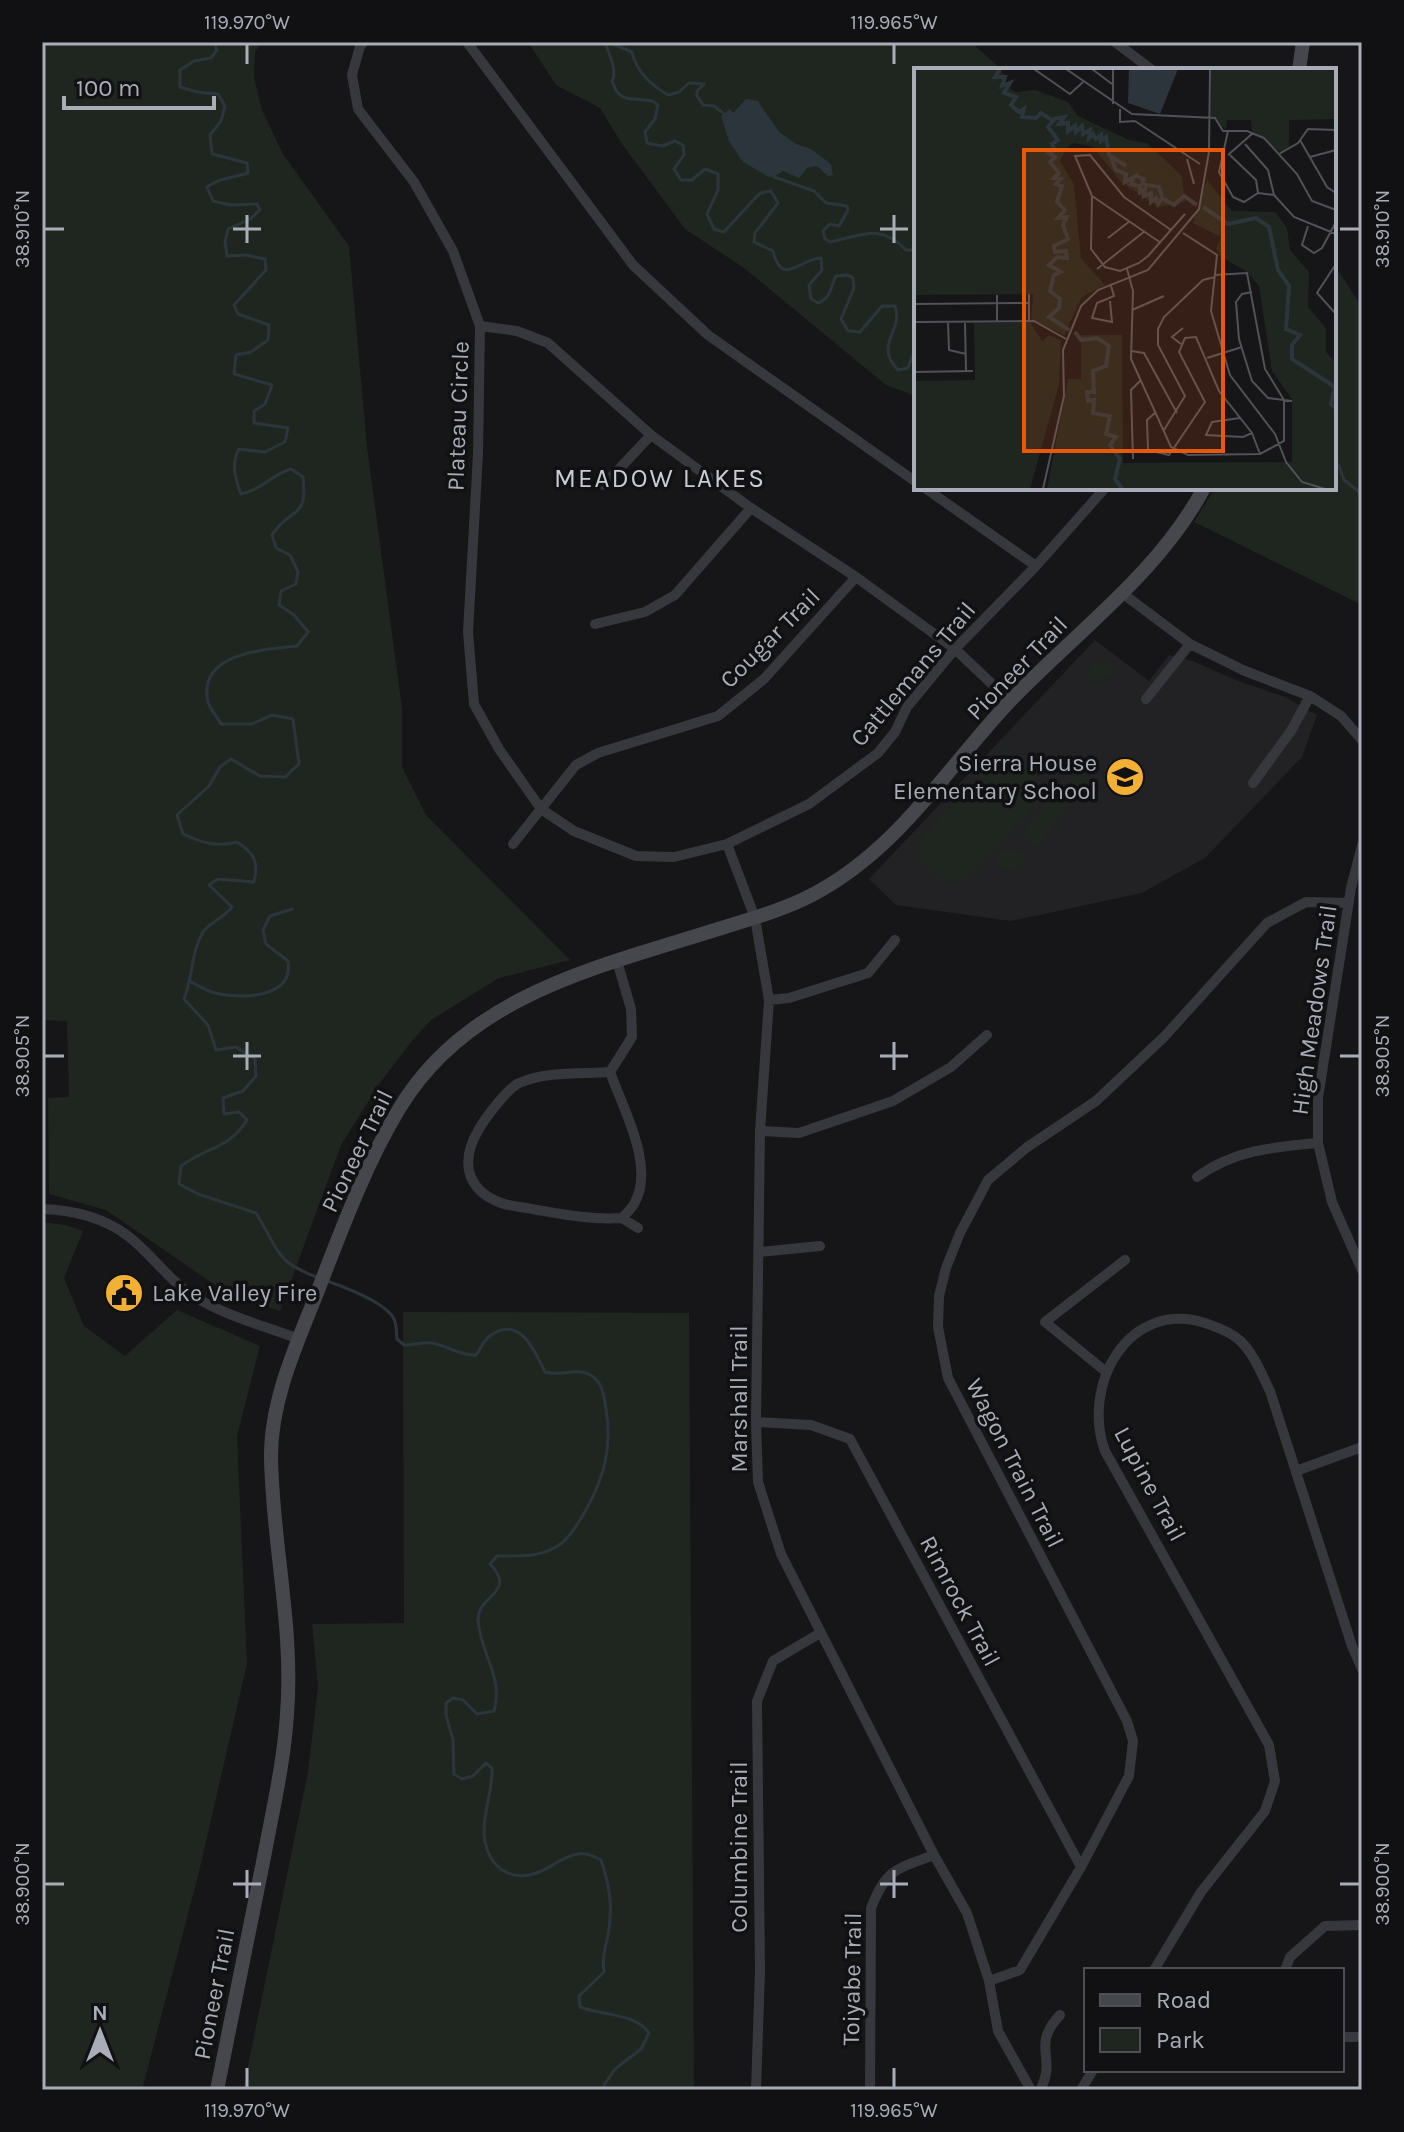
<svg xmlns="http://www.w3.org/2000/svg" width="1404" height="2132" font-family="Karla,sans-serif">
<rect width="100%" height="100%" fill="#161618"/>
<path fill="#222225" d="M1095 640 1149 681 1169 655 1193 661 1238 681 1285 697 1317 715 1302 757 1205 858 1142 893 1011 921 896 905 869 879Z"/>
<path fill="#1e261f" d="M42 42H262L255 52 254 77 262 110 283 154 349 246 367 447 402 708V767L426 815 570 960 499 978 431 1020 412 1041 382 1080 341 1145 280 1311 228 1294 106 1210 49 1194 48 1098 69 1097 67 1021 42 1020Z
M528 42H971L1002 70H916V396L886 385 744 268 685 229 622 144 600 108 556 85Z
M1334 264 1362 307V605L1194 522 1215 488H1334Z
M1093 664H1107L1114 669V679L1108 675 1104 681 1092 683 1086 673Z
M1004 747 1050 789 966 882 943 883 918 857 920 840Z
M1080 768 1091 778 1075 796 1065 787Z
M1053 794 1069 806 1037 848 1020 835Z
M998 850 1024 852 1022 870 996 868Z
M42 1222 65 1225 83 1231 64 1278 84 1326 125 1356 177 1310 260 1346 237 1436 247 1664 199 1872 142 2090H42Z
M403 1312 689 1313 694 2090H243L308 1772 318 1686 312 1624 404 1623Z"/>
<path fill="#2c353c" d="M746 99 758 101 779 132 796 144 811 149 831 164 833 175 828 176 817 166 807 168 799 178 783 171 774 177H769L743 162 729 141 721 116 730 109 733 113Z"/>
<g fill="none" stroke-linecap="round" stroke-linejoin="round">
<path stroke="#2c353c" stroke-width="3" d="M214 42 217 50 211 58 194 61 180 70V87L197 92 218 94 225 106 221 121 210 135 212 154 247 163 248 173C233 178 219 178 207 187L213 201 230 205 257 204 260 210 250 219 228 229 225 242 227 256 246 255 265 259 266 270 234 305 238 314 269 325 268 340 251 352 236 355 234 374 272 385 265 404 254 411V423L288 428 285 442 265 452 239 449C231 463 235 479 241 494 264 489 270 475 291 469L303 477C308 522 290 506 272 535L276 548 290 555 298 572 296 584 281 591 279 605 294 615 308 632 297 646C265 649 197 653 208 702 210 709 217 717 221 724H252L272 715 293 719 299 764 285 777 260 776 231 759 220 767 209 786 177 815 183 834C203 843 216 847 237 842 254 853 259 861 254 882L218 879 209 885 232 907C224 918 210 922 203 932 191 952 193 977 184 999L208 1025 216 1050 236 1047 255 1059 256 1076 243 1091 223 1098 224 1114 239 1112 247 1120C228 1150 208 1146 181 1166L179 1184 198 1194 256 1213C280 1251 273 1261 319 1278
M605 42C608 51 614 64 614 73 614 83 610 76 614 86 622 108 646 93 658 105L655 119 645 132 647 143 662 146 675 141 683 145 684 155 674 169 681 180H692L705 169 718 174V190L707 214 714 229 724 232 756 197 761 193 771 191 778 203 755 233 754 242 773 251C782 288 799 259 821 258L822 270 809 285 811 299 818 303C832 298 830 287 836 276L848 275 853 278 854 288 841 319 848 331 860 332 882 306H895C904 331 873 344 898 370L908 368 916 346
M608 42 632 52C636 71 651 85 668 95L679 92 689 83 704 84 697 91V96L703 105 714 106 723 113
M774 177 814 191 826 203 847 206 848 210 839 226 830 224 823 231 825 239 830 242C863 235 880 223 906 250H916
M1334 462 1339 466 1344 480 1362 494
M191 982C199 986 207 991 215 993 241 999 294 999 288 961L266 944 263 930 270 916 292 909
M327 1281C344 1287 386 1302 394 1319 397 1324 396 1333 397 1339L404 1345C413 1345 422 1342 431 1343 447 1345 459 1356 476 1355 481 1349 484 1339 491 1335 520 1315 535 1351 545 1372 560 1377 578 1366 592 1376 603 1383 604 1397 606 1409 612 1446 605 1475 587 1508 580 1521 573 1533 562 1543 543 1558 520 1556 497 1556L490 1564C518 1593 477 1595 478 1620 480 1653 504 1677 494 1711L477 1714 463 1700 453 1698 446 1703V1715L453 1740 454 1774 462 1779 473 1776 486 1763 492 1768C493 1793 481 1815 485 1841 490 1868 511 1883 539 1872 552 1867 563 1856 578 1854 587 1853 593 1856 601 1860 610 1886 613 1908 608 1935 605 1949 602 1958 604 1972L579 1996 580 2007C604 2016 635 2013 649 2033L641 2049 615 2069 604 2085 605 2090"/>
<path stroke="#37383d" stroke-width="10" d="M364 42 360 46 352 75 358 109 414 182 453 251 480 326 478 454 468 632 474 704 499 749 541 809 574 831 636 856 674 857 727 844 809 804 878 753 895 732 907 707 955 649 1036 566 1105 488
M467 42 633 265 708 335 916 482
M1115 42 1152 70
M480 326 517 331 548 343 651 435 751 508 856 577 955 649 1010 701
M604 485 651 435
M925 488 1036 566
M1122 593 1190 644 1245 671 1310 696 1341 716 1362 740
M595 624 645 612 675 595 751 508
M1146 699 1190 644
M1253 783 1291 731 1310 696
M513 844 576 765 598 753 718 716 764 679 856 577
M727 844 755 918 769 1000 760 1131 756 1422 758 1482 781 1554 934 1855 967 1913 989 1981 998 2031 1031 2090
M1362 845 1351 888 1318 1098V1143L1332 1202 1362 1270
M769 1000 789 998 868 973 895 940
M610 1072C623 1109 656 1167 634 1204 631 1209 626 1214 622 1218 593 1220 566 1215 537 1210 525 1207 512 1207 501 1203 464 1189 461 1159 479 1129 486 1117 507 1089 519 1083 547 1071 580 1074 610 1072L632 1037 631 1009 617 961
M760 1131 799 1133 893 1101 951 1067 987 1035
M1197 1177C1234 1150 1274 1147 1318 1143
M42 1209C73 1210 103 1217 128 1236 149 1252 165 1275 186 1291 218 1314 262 1325 299 1339
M622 1218 638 1228
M760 1252 820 1246
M1105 1371 1045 1322 1125 1260
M756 1422 811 1425 850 1439 1081 1867
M1296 1471 1362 1447
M1154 1970 1201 1892 1265 1811 1275 1781 1269 1745 1105 1451C1081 1385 1128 1299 1205 1323 1216 1327 1229 1331 1238 1339 1253 1351 1262 1375 1270 1391L1352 1646 1362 1669
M1285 1970 1290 1957 1325 1926 1362 1925
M989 1981 1020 1970 1081 1867 1129 1776 1133 1741 1127 1721 948 1378 938 1327 939 1296 946 1268 960 1233 988 1180 1026 1148 1096 1101 1164 1037 1267 923 1306 902 1349 903
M1342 2037H1362
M756 2090 760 1970 757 1701 773 1661 820 1633
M870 2090 871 1908C886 1869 896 1869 934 1855
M1040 2090C1058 2057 1030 2047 1060 2015
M1081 2090 1093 2070"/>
<path stroke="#45474d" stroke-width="14" d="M1299 70 1303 42
M217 2090C233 2012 248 1935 264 1857 273 1809 284 1762 287 1714 294 1627 272 1542 271 1456 271 1401 295 1348 315 1298 340 1234 364 1167 399 1109 467 995 598 967 715 930 747 920 781 911 812 895 898 850 946 769 1010 701 1076 632 1158 574 1204 488"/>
</g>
<path fill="none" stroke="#a8adb8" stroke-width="3" d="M247 44V64M894 44V64M247 215V243M894 215V243M44 229H64M233 229H261M880 229H908M1340 229H1360M247 1042V1070M894 1042V1070M44 1056H64M233 1056H261M880 1056H908M1340 1056H1360M247 1870V1898M894 1870V1898M44 1884H64M233 1884H261M880 1884H908M1340 1884H1360M247 2068V2088M894 2068V2088"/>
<defs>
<symbol id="school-disc" viewBox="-11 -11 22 22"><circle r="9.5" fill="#f2b134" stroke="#111113"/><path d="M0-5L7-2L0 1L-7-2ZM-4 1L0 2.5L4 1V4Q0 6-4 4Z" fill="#111"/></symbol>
<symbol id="civic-disc" viewBox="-11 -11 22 22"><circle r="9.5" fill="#f2b134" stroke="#111113"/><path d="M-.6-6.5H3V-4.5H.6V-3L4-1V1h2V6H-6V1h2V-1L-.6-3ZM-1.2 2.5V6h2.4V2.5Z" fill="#111"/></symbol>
</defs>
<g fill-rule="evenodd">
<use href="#school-disc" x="1103" y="755" width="44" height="44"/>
<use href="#civic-disc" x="102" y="1271" width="44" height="44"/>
</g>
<g text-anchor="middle" stroke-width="7" stroke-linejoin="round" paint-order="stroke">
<g font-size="24" fill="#a8adb8" stroke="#111113">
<text transform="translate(458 416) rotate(-88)" y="8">Plateau Circle</text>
<text transform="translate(770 638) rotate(-45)" y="8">Cougar Trail</text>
<text transform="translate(1017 668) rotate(-46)" y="8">Pioneer Trail</text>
<text transform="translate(913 674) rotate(-50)" y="8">Cattlemans Trail</text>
<text transform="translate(1314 1010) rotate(-82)" y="8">High Meadows Trail</text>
<text transform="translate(357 1151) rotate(-64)" y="8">Pioneer Trail</text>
<text transform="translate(739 1399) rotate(-90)" y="8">Marshall Trail</text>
<text transform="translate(1015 1463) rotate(63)" y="8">Wagon Train Trail</text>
<text transform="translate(1150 1484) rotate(62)" y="8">Lupine Trail</text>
<text transform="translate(960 1601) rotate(62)" y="8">Rimrock Trail</text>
<text transform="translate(739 1847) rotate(-90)" y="8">Columbine Trail</text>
<text transform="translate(852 1979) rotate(-89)" y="8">Toiyabe Trail</text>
<text transform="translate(214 1994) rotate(-79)" y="8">Pioneer Trail</text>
</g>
<g font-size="24" fill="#a8adb8" stroke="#111113" text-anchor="end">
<text x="1097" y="771">Sierra House<tspan x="1097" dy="28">Elementary School</tspan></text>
<text x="152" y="1301" text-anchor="start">Lake Valley Fire</text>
</g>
<g font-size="26" letter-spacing="2" fill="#c9ccd4" stroke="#111113">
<text x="660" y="487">MEADOW LAKES</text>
</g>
</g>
<g transform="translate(914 68)">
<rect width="422" height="422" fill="#161618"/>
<path d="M0 1H85L93 9 91 17 101 24 121 22 154 34 164 48 215 72 233 75 268 108 271 134 244 139 207 114 179 79 160 75 152 81 146 93 160 116 167 190 191 217 168 229 150 267 117 251 119 226 0 227ZM297 1H422V51L375 52V80L366 84 338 63 337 52H313L312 62 297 48ZM293 112 318 143 361 144 373 160 376 182 395 204 394 239 412 260V284L422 295V421H133L154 311H167V267H208L209 395 378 394V331L358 303 345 218 332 203 307 189 302 180 307 169 279 155ZM60 255H117L128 273 135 267 147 272 145 317 116 421H0V313L61 312Z" fill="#1e261f"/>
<path d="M215 1H264L246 46 214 35Z" fill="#2c353c"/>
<path fill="none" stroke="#2c353c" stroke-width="4" d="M86 1 81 9H91L88 18 96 15 90 25 102 29 97 37 105 44 110 41 108 49 122 50 127 45 139 53 134 59 144 72 138 76 141 82 135 85 141 89 136 94 145 105 140 110 147 111 142 116 148 118 143 134 151 142 144 150 153 149 149 157 154 171 140 178 141 184 152 183 153 190 143 189 135 197 147 204 140 207 136 223 146 231 145 240 135 249 155 262M139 51 150 49 145 56 154 55V63L161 58 162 64 168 58 169 66 176 62 175 70 179 66 182 71 187 67V73L192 69 195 87 212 98M196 87 202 102 212 106 211 114 220 109 217 116 226 118V124L231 121 230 128 237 125V134L242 130 244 136 248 130 260 137 270 128 283 137M220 107 230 111 228 116 245 119 248 128M289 139 314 156 342 150 355 159 364 202 375 218 372 261 386 267 378 277V291L421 319 417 336 422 340M161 264 167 272 183 270 195 278 192 298 179 303 180 324H173L174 333 180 332 179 345 196 348 192 366 202 369 196 377 206 391 201 411 208 421"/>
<path fill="none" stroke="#505258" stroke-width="2" d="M120 1 156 26 169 14M152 1 218 46 301 50 309 63H333L350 70 383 106 398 133 422 142M178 1 198 16M199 1V36M206 41V54L221 53M221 53 286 96M314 63 305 104 319 129 330 134 344 125 360 127M386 72 413 119 422 125M331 76 354 102 360 127 380 149 422 166M365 86 384 75 394 61 422 62M314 87 339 65M316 87 342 112 344 125M396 89 422 82M273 91 280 116M178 128 247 175M394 158 388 177 400 185 408 180 422 154M257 162 210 129 176 87 161 88 178 128 177 181 191 199 206 203 225 195 234 188 271 146M269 165 303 187 297 243 316 307 361 366 372 394 388 414 411 421M194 170 216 153M422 196 403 225 422 246M183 201 231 163M213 201 219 223 217 291 257 379 274 387 346 386 370 373V332L351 301 333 205 301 207M338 224 328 226 322 234 325 271 338 313 354 330 378 333M115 226V253M83 227V253M196 233 198 254 178 250 183 235 200 228 197 218M0 236 115 235M218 242 250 228M0 254 120 253 152 271M34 254 35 282 52 286M51 254 52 303M267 276 258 269 269 260M217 283 230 285 263 345M293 290 328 279M0 304 59 303M242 344 233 352 234 382 255 387 291 334 265 284 271 270 282 269 305 323 338 365 346 386M326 350 298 354 292 367 329 369 338 365M250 362 271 328 244 277V261L250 249 289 212 301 209M219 391 217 322 226 313M129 421 150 328 149 282 167 238 184 222 234 202 285 141 295 84 296 1"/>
<path fill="#e8590c" fill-opacity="0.15" stroke="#e8590c" stroke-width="4" d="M110 82H309V383H110Z"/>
<rect width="422" height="422" fill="none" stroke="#a8adb8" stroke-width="4"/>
</g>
<rect width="1404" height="2132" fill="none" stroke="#111113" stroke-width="88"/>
<rect x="1084" y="1968" width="260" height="104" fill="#111113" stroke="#4d4f55" stroke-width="2"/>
<rect x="1100" y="1994" width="40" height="12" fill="#45474d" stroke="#4d4f55" stroke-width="2"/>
<text x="1156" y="2008" font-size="24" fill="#a8adb8">Road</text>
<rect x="1100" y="2028" width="40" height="24" fill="#1e261f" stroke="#4d4f55" stroke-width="2"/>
<text x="1156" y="2048" font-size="24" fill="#a8adb8">Park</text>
<g transform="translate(100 2032)" stroke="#111113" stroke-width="6" paint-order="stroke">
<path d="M0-6L14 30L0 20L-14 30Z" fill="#a8adb8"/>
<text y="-12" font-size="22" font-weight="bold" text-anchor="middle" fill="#a8adb8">N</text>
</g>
<path d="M64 96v12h150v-12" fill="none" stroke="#a8adb8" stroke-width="4"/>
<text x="76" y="96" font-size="24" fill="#a8adb8" stroke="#111113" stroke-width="6" paint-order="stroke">100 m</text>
<rect x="44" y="44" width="1316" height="2044" fill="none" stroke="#a8adb8" stroke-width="3"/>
<g font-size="20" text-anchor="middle" fill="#a8adb8">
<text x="247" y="29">119.970°W</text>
<text x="894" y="29">119.965°W</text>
<text transform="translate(22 229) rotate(-90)" y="7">38.910°N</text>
<text transform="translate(1382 229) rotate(-90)" y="7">38.910°N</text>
<text transform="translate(22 1056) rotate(-90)" y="7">38.905°N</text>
<text transform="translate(1382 1056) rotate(-90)" y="7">38.905°N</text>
<text transform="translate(22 1884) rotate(-90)" y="7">38.900°N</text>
<text transform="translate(1382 1884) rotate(-90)" y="7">38.900°N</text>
<text x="247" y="2117">119.970°W</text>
<text x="894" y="2117">119.965°W</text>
</g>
</svg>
